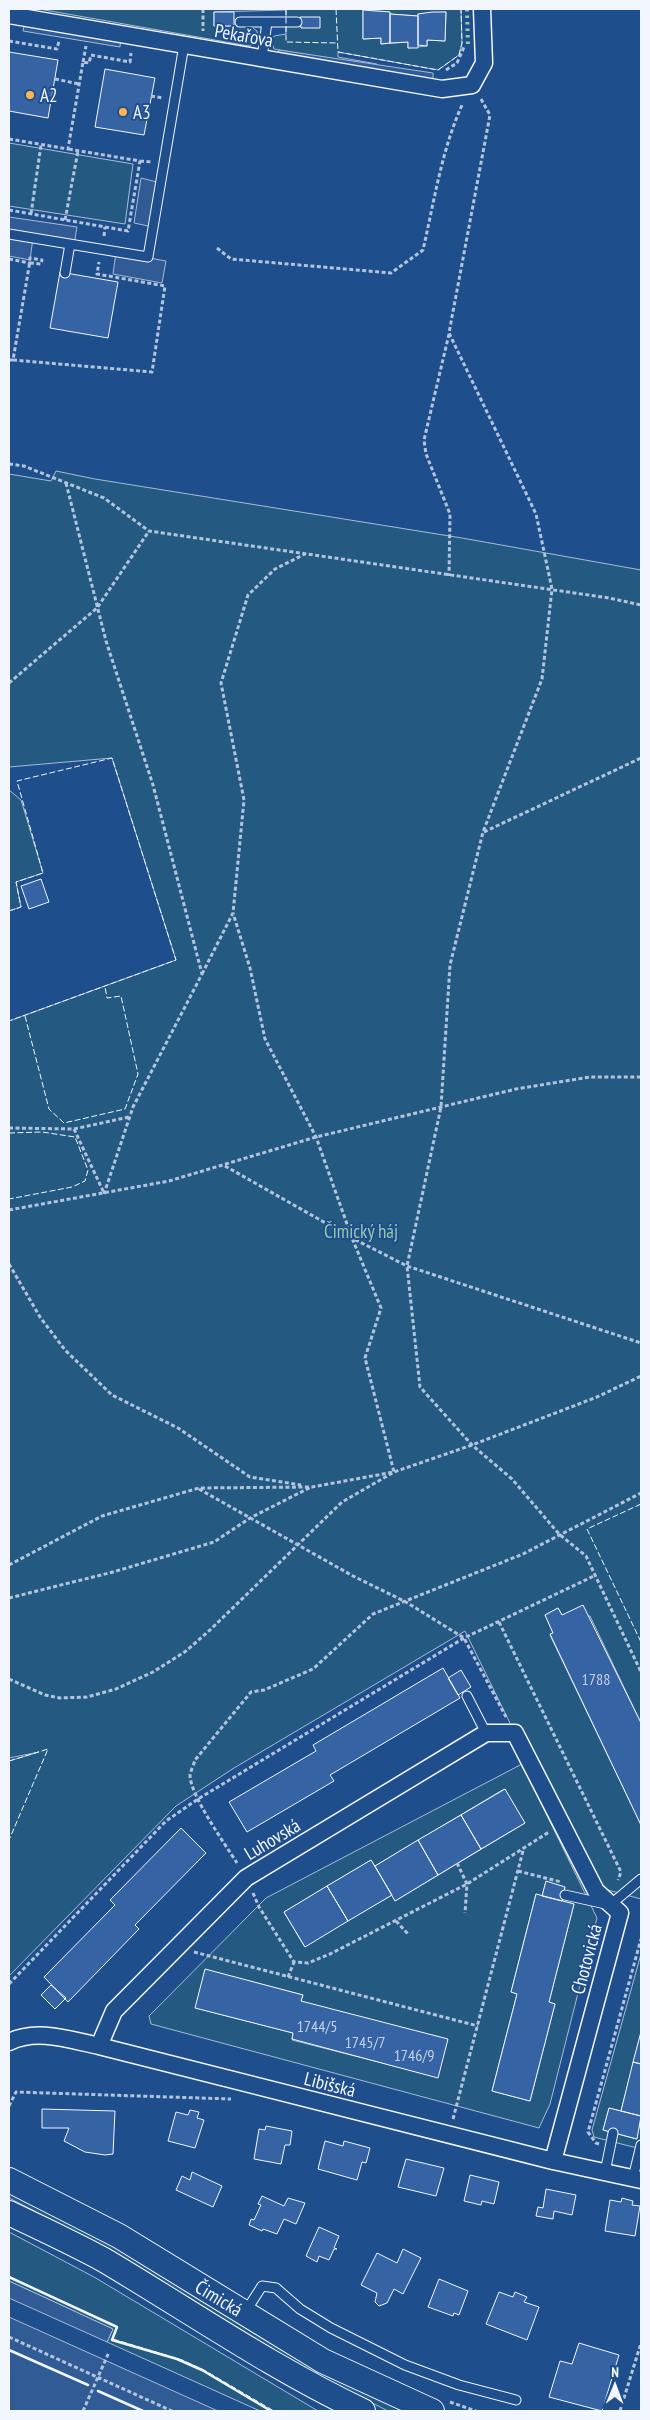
<svg xmlns="http://www.w3.org/2000/svg" width="650" height="2420" font-family="'PT Sans Narrow',sans-serif">
<rect width="100%" height="100%" fill="#1f4e8c"/>
<path fill="#245a82" stroke="#a8bbd7" fill-rule="evenodd" d="M39 9H461L462 43 459 55 438 70 338 52V57L377 64V67L274 49 271 40 274 36 286 34V10L214 12V26H250L257 31C259 38 256 43 249 46ZM363 10 390 12V14L418 16V14L446 12 445 41 427 40V46L408 48V42L381 44V38L363 39Z
M9 143 133 164 125 224 9 206Z
M56 471 95 479 462 538 641 570V1723L590 1616 562 1615 558 1608 545 1615 553 1633 550 1635 641 1825V1899L589 1885 465 1631 234 1768 176 1806 9 1976V1761L39 1752 9 1758V1021L176 960 112 758 9 767V474L51 481Z
M9 790 21 800 43 873 16 882 21 907 9 911Z
M522 1764 597 1918 550 2104 539 2128 151 2024 149 2016 266 1898ZM504 1789 525 1823 395 1901 392 1895 304 1946 284 1912 371 1860 375 1866ZM546 1882 565 1887 562 1901 574 1904 549 2002 555 2004 530 2101 492 2091 517 1994 511 1992 536 1894 542 1896ZM205 1970 303 1995 301 2001 437 2077 292 2040 293 2033 196 2008Z
M641 1954V2032L621 2111 609 2108 603 2130 636 2139 641 2121V2149L594 2137 592 2130Z
M9 2190 106 2239 405 2411H388L295 2364 105 2247 9 2198Z
M9 2232 94 2277 318 2411H260L107 2342 113 2329 9 2281Z"/>
<path fill="#305b95" stroke="#a8bbd7" d="M25 21 121 38 120 47 23 31Z
M279 50 433 73V81L276 61Z
M141 178 161 183 153 227 134 223Z
M9 217 77 227 74 245 33 238 30 260 9 256Z
M116 252 166 261 162 283 113 274Z
M9 2281 113 2329 107 2342 9 2298Z
M9 2317 218 2411H9Z"/>
<path fill="#3563a3" stroke="#f2f6ff" d="M363 10 390 12V43L381 44V38L363 39Z
M214 12H234V26H214Z
M432 12H446L445 41 427 40V46L418 45V14Z
M390 14 418 16V48H408V42L390 43Z
M300 17H320V28H301Z
M9 52 58 60 48 118 9 111Z
M105 69 155 78 144 135 95 127Z
M60 272 118 282 108 338 50 328Z
M41 879 49 902 29 909 21 886Z
M583 1605 641 1723V1825L550 1634 553 1633 545 1615 558 1608 562 1615Z
M443 1668 460 1698 330 1775 334 1781 247 1832 229 1802 316 1751 313 1745Z
M461 1670 471 1687 458 1695 448 1678Z
M505 1789 525 1823 481 1849 461 1815Z
M461 1815 481 1849 438 1875 418 1840Z
M181 1828 206 1853 135 1925 139 1929 68 2002 44 1977 115 1905 110 1900Z
M418 1840 438 1875 395 1901 375 1866Z
M371 1860 392 1895 348 1921 327 1886Z
M546 1881 565 1887 562 1901 542 1896Z
M327 1886 348 1921 305 1947 284 1912Z
M536 1894 574 1904 549 2002 555 2004 530 2101 492 2091 517 1994 511 1992Z
M205 1969 303 1995 301 2001 448 2039 438 2078 292 2039 293 2033 195 2008Z
M51 1985 66 1998 55 2009 41 1995Z
M641 2032V2064L633 2062Z
M633 2062 641 2064V2116L621 2111Z
M609 2108 641 2116 637 2139 603 2130Z
M42 2109 115 2111 113 2154 105 2155 85 2152 64 2141 69 2128H42Z
M190 2110 199 2112 197 2118 204 2120 195 2148 168 2141 176 2112 188 2115Z
M266 2126 292 2131 290 2145H285L281 2164 254 2159 259 2129 265 2130Z
M325 2141 343 2146 344 2141 370 2148 366 2163 362 2162 357 2180 318 2169Z
M406 2159 444 2168 436 2196 398 2187Z
M192 2172 222 2186 213 2207 176 2190 182 2176 190 2180Z
M470 2175 499 2182 494 2204 482 2201 481 2205 464 2201Z
M546 2189 576 2195 572 2215 554 2211 553 2219 536 2216 538 2207 543 2208Z
M262 2196 284 2206 288 2198 305 2203 296 2224 284 2219 277 2234 263 2229 262 2231 249 2225 251 2219 254 2220 261 2205 258 2204Z
M622 2198 633 2201 632 2205 640 2206 635 2236 605 2231 610 2200 621 2202Z
M319 2227 339 2236 334 2248 337 2249H334L329 2260 319 2256 317 2262 306 2256Z
M403 2249 421 2258 403 2294 394 2289 387 2303 379 2306 375 2302 377 2293 361 2285 377 2253 397 2263Z
M439 2279 468 2291 459 2315 454 2313 453 2316 428 2307Z
M499 2292 513 2297 515 2292 527 2297 524 2302 539 2307 527 2340 486 2324Z
M579 2343 619 2355 602 2411 549 2397 560 2361 572 2364Z"/>
<g fill="none" stroke-linecap="round" stroke-linejoin="round">
<defs>
<path id="lane" d="M240 22H267L262 58
M267 22H297
M9 234 148 257 184 45
M65 273 70 244
M467 1696 486 1733
M565 1895 610 1905 641 1879
M605 2172 613 2133
M633 2178 641 2145
M246 2311 262 2286 276 2288 300 2309 331 2328 405 2365 459 2385 516 2400"/>
<path id="street" d="M9 15 442 89 472 85 484 63 482 9
M9 2042C37 2028 70 2040 99 2046L553 2161 641 2180
M99 2046 114 2011 246 1878 486 1733H515L596 1891 620 1913 553 2161"/>
<path id="secondary" d="M9 2180 119 2236 323 2361 432 2411
M9 2213C40 2228 73 2243 104 2260 190 2311 272 2368 363 2411"/>
</defs>
<use href="#lane" stroke="#f2f6ff" stroke-width="11"/>
<use href="#street" stroke="#f2f6ff" stroke-width="19"/>
<use href="#secondary" stroke="#f2f6ff" stroke-width="26"/>
<path stroke="#b3c4dc" stroke-width="3" stroke-dasharray="4 2.5" stroke-linecap="butt" d="M203 9V31
M9 41 57 49 59 41
M83 62 86 46
M446 70 457 63 464 47
M55 79 79 84
M151 96 163 98
M481 99 490 115 449 333 536 514 552 589 542 679 483 832 450 965 441 1107 407 1266 420 1387 472 1445 512 1479 559 1534 586 1556 641 1672
M9 139 68 149 83 62 89 63 91 55 130 62 131 53
M140 161 152 162
M9 210 128 231 140 161 68 149
M31 214 41 145
M65 220 78 151
M104 236 105 227
M217 248 231 259 391 273 423 250C434 202 442 148 463 103
M9 259 30 263
M449 334 424 440 426 454 450 514 449 576
M9 360H13L29 267
M13 360 152 372 165 286 97 274 99 262
M9 464 24 466 104 498 149 531 609 598 641 605
M66 483 106 641 153 785 202 974 133 1107 104 1194
M9 683 97 608 149 531
M484 832 641 758
M202 974 233 913 244 800 221 683 248 595 275 569 305 554
M9 1128 74 1129 104 1193
M74 1129 129 1117
M225 1166 352 1238 407 1266 641 1343
M9 1210 169 1181 316 1137 516 1089 590 1077H641
M9 1264 40 1317 65 1350 112 1395 178 1428 250 1477 301 1485
M199 1489 353 1576 406 1602 464 1638 506 1717
M9 1565 102 1516 199 1488 312 1487 394 1472 472 1445 597 1397 641 1376
M9 1598 113 1572 214 1542 250 1518 311 1487
M499 1622 621 1872 618 1880
M9 1679 45 1695 60 1698 87 1697 116 1689 153 1672 186 1651 210 1630 342 1502 394 1472 365 1358 381 1308 352 1238 316 1137 265 1039 250 968 233 913
M237 1863C225 1844 190 1795 190 1775 191 1770 194 1764 195 1760L251 1692 264 1690 313 1669 373 1614 523 1554 641 1493
M457 1863 467 1884 465 1913
M518 1871 561 1882
M253 1893 259 1907 294 1962 308 1963 330 1954 467 1884 549 1832
M396 1921 408 1934
M194 1952 478 2026
M288 1977 294 1962
M9 1984 166 1821 198 1799 464 1638 596 1575
M9 2106 16 2092 231 2099
M453 2119 524 1847
M599 2144 596 2143 588 2132 641 1939
M9 2337 172 2411
M450 2402 476 2411
M83 2411 109 2352
M620 2411 641 2343"/>
<use href="#lane" stroke="#1f4e8c" stroke-width="9"/>
<use href="#street" stroke="#1f4e8c" stroke-width="16"/>
<use href="#secondary" stroke="#1f4e8c" stroke-width="24"/>
<path stroke="#b3c4dc" stroke-width="3" stroke-dasharray="4 2.5" stroke-linecap="butt" d="M29 267 30 258 42 260 41 264 30 263"/>
<path stroke="#97c8a6" stroke-width="4" stroke-dasharray="2.5 4" stroke-linecap="butt" d="M467 9 468 48"/>
<path stroke="#f2f6ff" stroke-width="1" stroke-dasharray="6 2.5" stroke-linecap="butt" d="M286 9V42L338 43
M336 9 338 52 438 70 459 55 462 43 461 9
M9 911 21 907 16 882 43 873 17 781 112 758 176 960 9 1021
M25 1016 49 1109 64 1123 125 1109 138 1074 121 996 107 998 105 987
M9 1133 42 1132 75 1137 88 1170 85 1181 72 1187 9 1199
M641 1504 587 1529 641 1642
M9 1761 48 1749 9 1840
M113 2339 182 2360 204 2370 274 2411"/>
<path stroke="#f2f6ff" stroke-width="2.5" d="M9 2277 117 2327 112 2340 177 2359 202 2370 271 2411
M9 2350 88 2385
M98 2391 143 2411"/>
</g>
<g fill="#ffb74d" stroke="#1f4e8c" stroke-width="2">
<circle cx="30" cy="95" r="5"/>
<circle cx="123" cy="112" r="5"/>
</g>
<g text-anchor="middle" stroke-width="4" stroke-linejoin="round" paint-order="stroke">
<g font-size="16" fill="#c3d1e8">
<text x="596" y="1685">1788</text>
<text x="317" y="2032">1744/5</text>
<text x="365" y="2048">1745/7</text>
<text x="414" y="2061">1746/9</text>
</g>
<g font-size="19" fill="#f2f6ff" stroke="#1f4e8c">
<text transform="translate(244 35) rotate(10)" y="7">Pekařova</text>
<text transform="translate(272 1839) rotate(-31)" y="7">Luhovská</text>
<text transform="translate(586 1959) rotate(-75)" y="7">Chotovická</text>
<text transform="translate(330 2084) rotate(14)" y="7">Libišská</text>
<text transform="translate(219 2298) rotate(31)" y="7">Čimická</text>
</g>
<g font-size="19" fill="#f2f6ff" stroke="#1f4e8c" text-anchor="start">
<text x="40" y="102">A2</text>
<text x="133" y="119">A3</text>
</g>
<g font-size="19" fill="#97c8a6" stroke="#1f4e8c">
<text x="361" y="1238">Čimický háj</text>
</g>
</g>
<rect width="650" height="2420" fill="none" stroke="#f2f6ff" stroke-width="20"/>
<g transform="translate(615 2385) rotate(1)" stroke="#1f4e8c" stroke-width="4" paint-order="stroke">
<path d="M0-4L9 19L0 12L-9 19Z" fill="#f2f6ff"/>
<text y="-8" font-size="14" font-weight="bold" text-anchor="middle" fill="#f2f6ff">N</text>
</g>
</svg>
